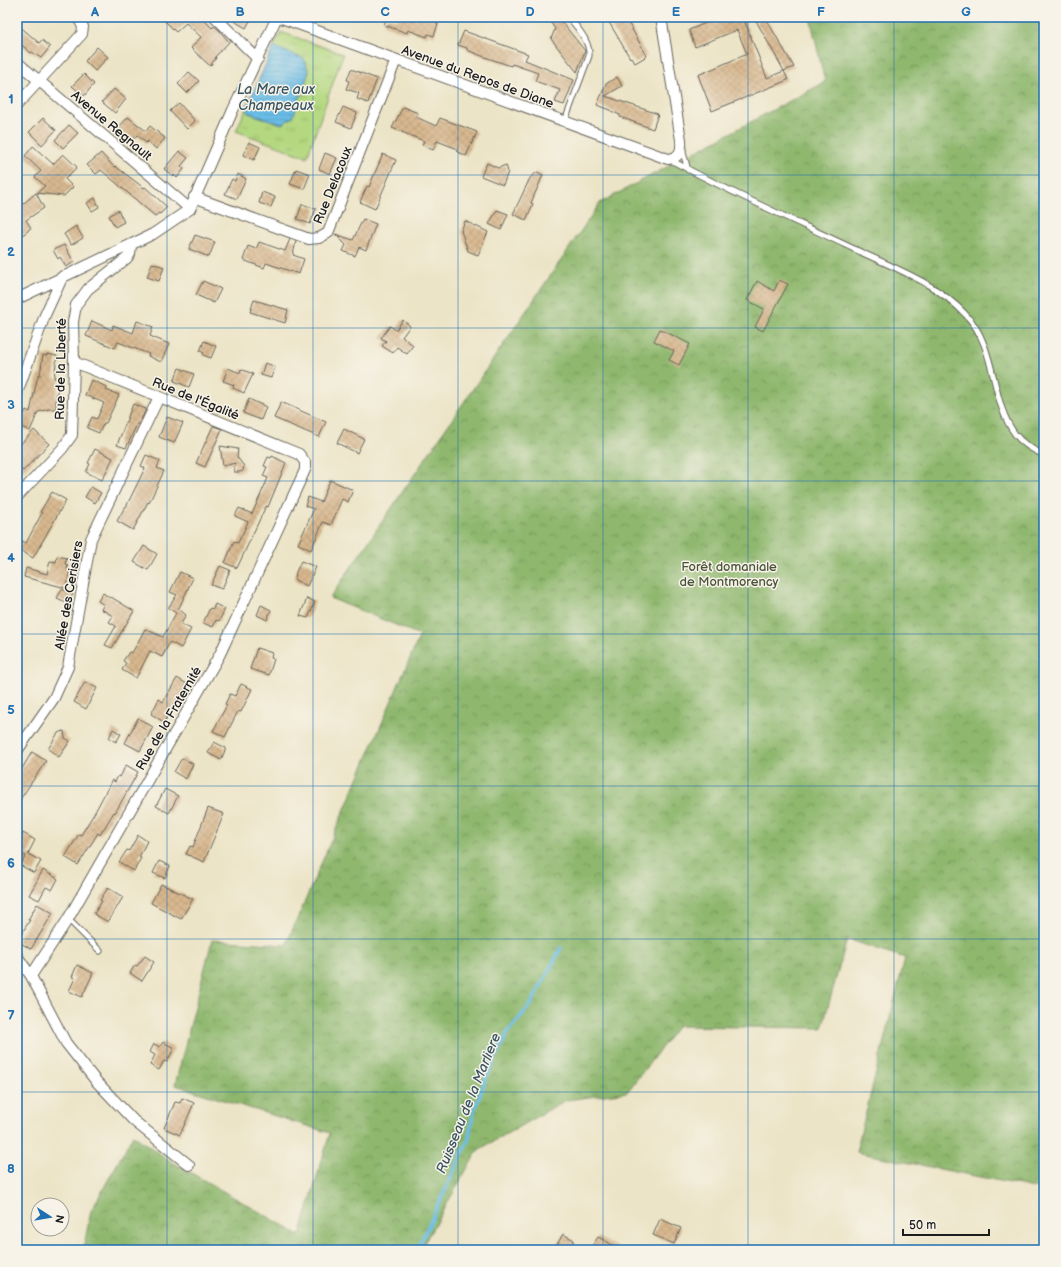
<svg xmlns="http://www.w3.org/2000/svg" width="1061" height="1267" font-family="'Balsamiq Sans',sans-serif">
<defs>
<pattern id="grass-tufts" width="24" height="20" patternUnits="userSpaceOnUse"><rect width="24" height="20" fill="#b4d880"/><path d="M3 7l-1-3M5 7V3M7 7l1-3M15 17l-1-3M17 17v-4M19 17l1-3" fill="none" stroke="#9ab96e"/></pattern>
<pattern id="forest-crowns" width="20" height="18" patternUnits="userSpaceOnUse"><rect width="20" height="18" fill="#8fb86e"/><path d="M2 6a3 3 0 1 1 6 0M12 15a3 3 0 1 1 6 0" fill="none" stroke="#74955a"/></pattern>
<pattern id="water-rules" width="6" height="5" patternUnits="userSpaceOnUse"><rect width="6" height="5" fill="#6bbde7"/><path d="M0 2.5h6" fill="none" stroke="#5ca2c6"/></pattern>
<pattern id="building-cross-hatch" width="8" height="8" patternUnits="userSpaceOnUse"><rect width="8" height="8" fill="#d8b88f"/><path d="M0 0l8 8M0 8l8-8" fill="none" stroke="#b99e7b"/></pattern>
</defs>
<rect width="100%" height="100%" fill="#f7f3e8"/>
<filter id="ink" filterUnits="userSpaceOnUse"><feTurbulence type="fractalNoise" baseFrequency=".025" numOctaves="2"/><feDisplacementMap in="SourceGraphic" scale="8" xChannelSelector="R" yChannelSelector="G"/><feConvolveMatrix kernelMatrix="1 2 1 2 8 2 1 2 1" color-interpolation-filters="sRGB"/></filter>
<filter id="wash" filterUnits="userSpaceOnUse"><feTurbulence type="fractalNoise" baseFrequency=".012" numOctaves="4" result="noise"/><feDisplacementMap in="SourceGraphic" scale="16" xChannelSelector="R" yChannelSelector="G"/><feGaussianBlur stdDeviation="0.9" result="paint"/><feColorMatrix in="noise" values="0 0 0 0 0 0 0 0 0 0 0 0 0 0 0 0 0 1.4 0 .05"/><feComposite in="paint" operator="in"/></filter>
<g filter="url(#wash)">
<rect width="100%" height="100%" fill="#ece4c6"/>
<path fill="url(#grass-tufts)" stroke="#687a4e" d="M281 32 343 54 307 157 236 131 273 48Z"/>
<path fill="url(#forest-crowns)" stroke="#566a45" d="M810 17H1044V1190L856 1152 905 958 847 939 822 1028 678 1026 627 1092 566 1100 478 1150 420 1250H83L91 1211 133 1135 172 1162 300 1235 330 1133 175 1085 212 940 286 945 420 635 330 598 600 203 825 82Z"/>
<path fill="url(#water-rules)" stroke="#446c82" d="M275 47 304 59 309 72 293 117 282 124 248 113 247 106 273 48Z"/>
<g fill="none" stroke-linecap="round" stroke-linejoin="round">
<path stroke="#6bbde7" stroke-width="3.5" d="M417 1250 468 1141 474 1111 486 1078 508 1032 531 1004 561 948"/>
</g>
<g id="blocks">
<path fill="url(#building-cross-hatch)" d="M161 17H201L212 28 214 26 219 30 229 42 215 57 216 58 210 66 191 48 201 37 186 23 176 32Z
M227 17H252L246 28Z
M387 17 397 20 398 17H438L436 23 438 24 434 36 428 34 427 37 408 30 407 33 384 25Z
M555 17H558L585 51 577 72 551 39 555 29 551 23Z
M606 17H625L647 56 635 63 631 57 630 58Z
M720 17H743L767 78 784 71 788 80 712 111 698 75 747 54 737 30 695 47 689 30Z
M754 17H765L794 67 784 71Z
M17 24 39 43 42 40 50 47 41 58 32 52 31 53 17 41Z
M464 31 528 54 525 60 574 80 564 105 555 102 560 90 535 81 538 73 512 64 511 66 482 56 467 50V48L458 45Z
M97 47 108 57 95 71 85 61Z
M351 69 377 79 368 103 357 99 359 93 346 89 349 81 347 80Z
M189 72 199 81 187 93 178 84Z
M84 74 94 84 84 96 72 86Z
M617 77 622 86 605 96 658 114 653 129 620 117V115L611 111V110L597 105 606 84Z
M114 89 126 99 115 113 102 102Z
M179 103 195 121 187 129 170 111Z
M343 107 357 113 351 128 336 122Z
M403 107 418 113 416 117 436 126 440 118 477 132 466 156 456 151 458 149 437 141 433 150 422 145 424 141 392 128Z
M128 117 146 131 150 126 165 138 156 149 148 141 146 143 137 135 132 141 123 134 124 133 118 128Z
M43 118 56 130 42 145 29 132Z
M69 125 78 133 63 148 55 140Z
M249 142 260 147 254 160 243 155Z
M33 146 53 164 63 154 77 167 65 179 73 187 64 196 37 193 45 186 35 177 41 171 25 156Z
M179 151 188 158 181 166 184 169 177 178 174 175 173 176 164 169Z
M101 153 114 167 115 166 144 188 145 187 167 207 160 214 159 213 155 216 101 170 96 174 87 165Z
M325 153 337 158 330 174 319 169Z
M383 154 396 160 375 209 360 202 367 186 369 187Z
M487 163 498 168 506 165 508 172 503 185 481 176Z
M296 169 310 174 304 189 290 184Z
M537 172 543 175 531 203 533 204 526 220 513 214 530 178Z
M238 174 246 179 237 199 225 194 232 179 235 181Z
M262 192 275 197 271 207 259 203Z
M36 193 44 208 26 220 31 228 28 230V231L21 236 17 229V206L18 208Z
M95 198 99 207 92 211 87 203Z
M302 204 316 209 310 224 297 219Z
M118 210 124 222 115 227 109 216Z
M497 210 508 214 501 230 489 224Z
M363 219 376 224 366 250 359 247 355 256 343 251 346 245 335 234 353 240Z
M465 221 488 232 478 255 468 251 461 231Z
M76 226 83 238 71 245 64 234Z
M195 235 215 242 209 257 189 249Z
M290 239 296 241 293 255 304 259 299 274 266 263 264 268 243 260 248 246 256 249 259 242 285 251Z
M64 245 74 262 66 267 60 257 58 259 53 250Z
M152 263 164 267 159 281 147 277Z
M779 280 788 284 763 331 755 327 764 309 747 300 757 281 774 291Z
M203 281 221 289 214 303 196 295Z
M254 300 288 310 285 323 250 312Z
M403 320 410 326 402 337 413 345 407 354 397 347 393 353 382 346 386 341 381 338 390 326 396 330Z
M92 321 112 330 113 325 133 333 137 321 153 327 150 336 169 344 161 362 148 356 149 354 118 342 115 348 86 336Z
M660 329 690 344 679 365 669 360 674 351 654 341Z
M204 341 216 346 211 358 203 355 204 353 200 351Z
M47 354 57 356 54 378 60 379 56 397V409H49L38 412 30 431 17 425 21 415 23 416 26 410 30 412 38 375H40L43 355 47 356Z
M265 363 274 366 275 368 271 378 261 375Z
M179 368 194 374 189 387 174 381Z
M228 368 240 373 241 369 253 374 244 393 233 388 234 385 223 381Z
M91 380 107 387 106 390 119 395 106 423H104L99 433 87 428 92 417 97 419 104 403 85 395Z
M249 399 266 407 261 420 243 413Z
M281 402 326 422 319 437 274 418Z
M133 404 146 409 139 424H137L126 448 117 445Z
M167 417 183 423 174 443 159 437Z
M213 426 222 429 205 467 196 463Z
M344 429 364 439 357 453 337 443Z
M34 430 49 444 23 471 17 466V448Z
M220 446 238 449 237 457 244 466 243 471 240 472H234L235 463 223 466Z
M95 449 113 458 102 480 86 472 90 464 88 463Z
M146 455 160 461 157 468 164 471 149 503 148 502 133 530 117 521 125 507H126L145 468 141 466Z
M272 456 286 463 268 507 266 506 237 568 225 563 234 541 238 543 248 522 235 516 239 508 252 514 268 478 263 476 267 467 264 466 268 457 271 458Z
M330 480 353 490 348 502 342 499 331 525 323 522 311 550 298 544 314 509 305 506 308 497 321 502Z
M91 487 101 493 95 503 85 497Z
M52 492 66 500 33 558 18 549 22 541 26 543 42 513 40 512Z
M144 546 157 554 148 570 134 562Z
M57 556 67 558 65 564 68 565 67 569 70 570 66 588 24 577 26 568 47 574 50 561 56 562Z
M301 561 316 567 307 586 295 580 296 572Z
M220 566 230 570 222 589 211 585Z
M180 572 193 578 178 610 179 609 186 615 181 624 191 629 181 648 170 642 162 657 150 651 136 678 122 670 126 663 123 661 129 652 132 653 145 629 163 637 176 613 168 608 177 595 170 592Z
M62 589 73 594 68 603 57 598Z
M103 593 110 598 111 597 134 611 112 648 105 645 116 626 109 622 113 616 101 609 104 605 98 601Z
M307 598 315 602 308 618 300 616Z
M215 604 225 609 219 621 216 620 213 627 203 623 210 608 213 609Z
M261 605 271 610 267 620 257 615Z
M257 648 272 653 271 658 274 659 269 675 250 669Z
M177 678 187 684 180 698 178 697 164 722 151 714 159 699 163 702Z
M85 682 97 688 86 709 74 702Z
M241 684 252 689 241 712 238 711 225 737 213 731 227 705 225 704 230 694 235 696Z
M138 718 153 727 140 751 125 743Z
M113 729 121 734 116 742 109 738Z
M64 731 65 738 70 741 59 757 48 749 58 733Z
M214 742 226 748 221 760 208 753Z
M32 752 46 761 17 804V777Z
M182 758 193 764 186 779 174 772Z
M126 765 138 772 115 813 114 812 100 835 98 833 78 865 65 857 79 834 81 835 95 812 112 780 115 782 118 776 120 777Z
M165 789 178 796 169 813 156 806Z
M208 808 224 814 204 862 186 854 190 846 193 847Z
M23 833 35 840 28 854 41 861 34 873 20 865 26 856 17 851V846Z
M138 835 147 841 139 857 141 858 134 871 119 862 127 850 129 851Z
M159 861 170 866 165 878 153 873Z
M43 870 58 879 52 890 46 887 39 900 29 895Z
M161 884 193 899 181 919 151 903Z
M108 888 123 897 108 922 94 914 102 901 100 900Z
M37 904 53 913 31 949 17 941 30 920H28Z
M145 956 154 962 142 981 130 973 135 965 137 966Z
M77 965 93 973 82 997 69 991 75 978 72 977Z
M163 1042 174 1048 167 1062 164 1061 159 1070 150 1065 155 1055 150 1052 154 1044 160 1047Z
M182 1098 194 1103 180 1135 164 1128 175 1102 180 1103Z
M660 1219 681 1228 674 1244 653 1235Z
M563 1234 574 1240 569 1250H554Z
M598 1237 622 1250H599L592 1246Z"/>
</g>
</g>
<g filter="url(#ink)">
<use href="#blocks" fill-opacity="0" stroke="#656258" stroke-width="1"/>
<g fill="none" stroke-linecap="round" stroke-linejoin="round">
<defs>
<path id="service" d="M565 121 589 56C590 41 578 29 569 17
M682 149 688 170
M669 159C729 192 791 219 852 248 892 267 936 282 966 315 997 347 990 401 1015 434 1022 444 1033 450 1044 455
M68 919 100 951"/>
<path id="minor" d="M215 17 258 59
M279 17 668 159C680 158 682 150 681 140L661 17
M17 62 190 209
M17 105 82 34 83 27 78 17
M194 197 309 239 319 238 328 233 396 60
M17 299 153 234 190 209 233 110 277 17
M17 393 45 315 63 276
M17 497 62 449 72 435 74 362 73 322 76 305 88 289 127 258 130 254 131 245
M17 751 54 698 68 667 91 539 159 397
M17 956 31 976 66 1043 96 1081 134 1121 189 1165
M31 976 68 919 220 654 305 470V462L299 454 74 362"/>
</defs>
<use href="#service" stroke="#656258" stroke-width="7"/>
<use href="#minor" stroke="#656258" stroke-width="12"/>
<use href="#service" stroke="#fff" stroke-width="5"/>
<use href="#minor" stroke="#fff" stroke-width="10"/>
</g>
</g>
<path fill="none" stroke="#1f6fb2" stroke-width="1" stroke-opacity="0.55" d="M167 17V1250M313 17V1250M458 17V1250M603 17V1250M748 17V1250M894 17V1250M17 175H1044M17 328H1044M17 481H1044M17 634H1044M17 786H1044M17 939H1044M17 1092H1044"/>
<g text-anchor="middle" stroke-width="3" stroke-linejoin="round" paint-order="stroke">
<g font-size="13" fill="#1c1c1c" stroke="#f7f3e8">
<text transform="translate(478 76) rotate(20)" y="5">Avenue du Repos de Diane</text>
<text transform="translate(112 125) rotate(40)" y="5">Avenue Regnault</text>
<text transform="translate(332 185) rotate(-68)" y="5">Rue Delacoux</text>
<text transform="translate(60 369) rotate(-89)" y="5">Rue de la Liberté</text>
<text transform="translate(196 398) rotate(22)" y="5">Rue de l'Égalité</text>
<text transform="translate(68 595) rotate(-80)" y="5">Allée des Cerisiers</text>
<text transform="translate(168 718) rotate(-60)" y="5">Rue de la Fraternité</text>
</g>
<g font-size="13" fill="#4a543a" stroke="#f7f3e8">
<text x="729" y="571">Forêt domaniale<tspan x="729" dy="15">de Montmorency</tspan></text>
</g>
<g font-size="14" font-style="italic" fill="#385463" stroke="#f7f3e8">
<text x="276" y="94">La Mare aux<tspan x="276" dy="16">Champeaux</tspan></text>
<text transform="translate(468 1103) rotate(-68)" y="5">Ruisseau de la Marliere</text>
</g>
</g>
<rect width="1061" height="1267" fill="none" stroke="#f7f3e8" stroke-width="44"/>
<g transform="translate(50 1217) rotate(102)"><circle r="19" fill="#f7f3e8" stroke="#9f9d96"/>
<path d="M0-3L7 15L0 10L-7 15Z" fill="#1f6fb2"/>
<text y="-6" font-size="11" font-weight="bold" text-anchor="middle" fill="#1c1c1c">N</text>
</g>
<path d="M903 1229v6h86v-6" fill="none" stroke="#1c1c1c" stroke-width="2"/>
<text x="909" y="1229" font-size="12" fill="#1c1c1c" stroke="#f7f3e8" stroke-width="3" paint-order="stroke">50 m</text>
<rect x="22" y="22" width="1017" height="1223" fill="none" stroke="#1f6fb2" stroke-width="1.5"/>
<g font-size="13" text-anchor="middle" font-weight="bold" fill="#1f6fb2">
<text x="95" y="16">A</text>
<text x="240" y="16">B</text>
<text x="385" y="16">C</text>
<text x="530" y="16">D</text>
<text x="676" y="16">E</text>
<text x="821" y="16">F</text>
<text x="966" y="16">G</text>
<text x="11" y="103">1</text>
<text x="11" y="256">2</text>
<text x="11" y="409">3</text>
<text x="11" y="562">4</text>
<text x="11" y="714">5</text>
<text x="11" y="867">6</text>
<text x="11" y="1020">7</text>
<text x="11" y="1173">8</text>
</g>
</svg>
